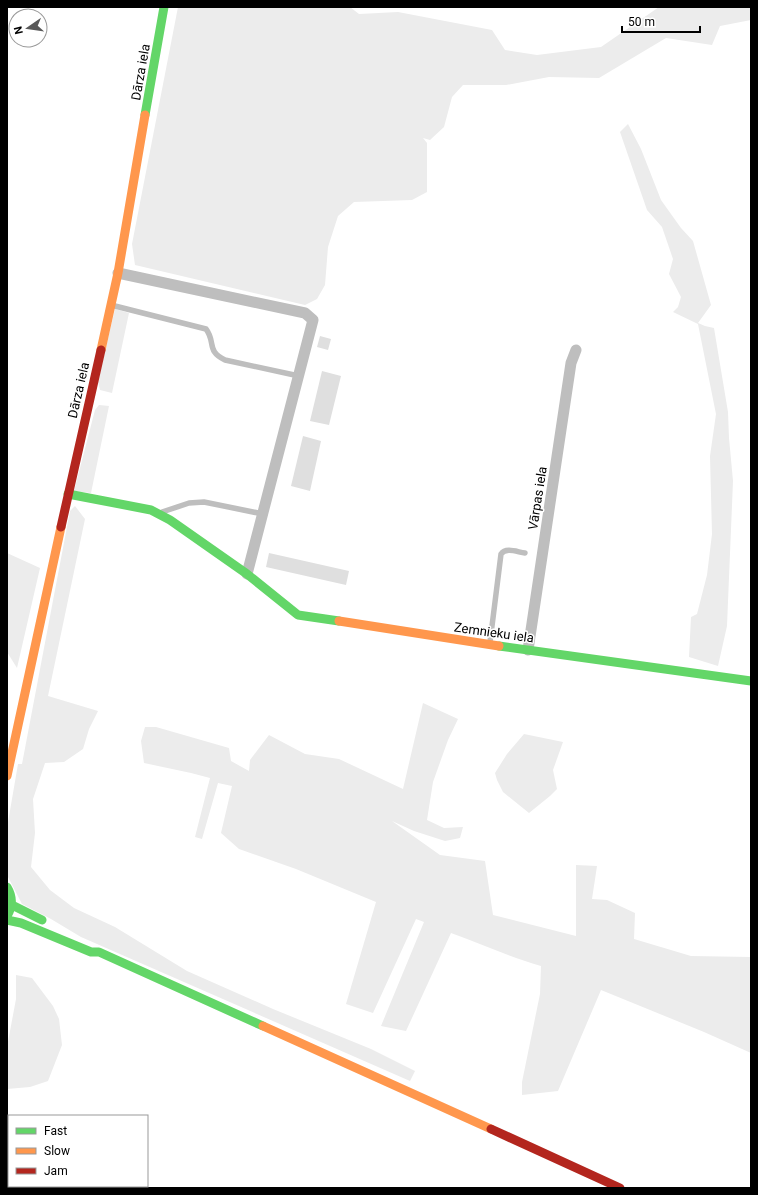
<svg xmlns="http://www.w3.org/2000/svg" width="758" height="1195" font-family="Roboto,sans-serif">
<rect width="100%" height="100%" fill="#fff"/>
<path fill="#ececec" d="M178 7H350L359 14 398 12 492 30 505 50 537 55 601 47 659 7H751V20L720 26 712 45 666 38 599 78 549 77 506 85H463L452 97 444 127 430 140 423 138 427 143V192L412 200 354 202 338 216 328 247 325 285 317 299 305 305 135 265 132 244Z
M628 124 641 149 661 200 681 228 693 241 711 305 698 323 705 326 714 328 728 412 729 438 733 481 727 626 718 666 689 657 691 617 697 614 707 575 712 534 710 456 716 414 698 324 673 312 678 307 681 297 669 274 673 259 662 227 647 210 620 132Z
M115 309 129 313 112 393 100 390 98 382Z
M99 405 109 406 91 493 74 491 95 410Z
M75 506 85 519 48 696 98 711 89 729 83 749 64 762 45 763 33 799 35 833 31 867 50 890 74 908 115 927 187 971 273 1009 371 1049 415 1071 410 1081 81 937 51 919 22 904 7 875V828L18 764H22L70 511Z
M7 553 40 568 17 668 7 652Z
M423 703 458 719 448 740 433 782 427 820 444 828 463 827 460 838 445 841 414 831 392 821 440 855 485 861 493 915 576 936V865L597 866 592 899 607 900 635 913 634 939 691 956 751 957V1053L704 1032 601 990 558 1091 522 1095V1082L540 994 541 966C510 957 481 944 451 933L406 1031 381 1026 424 922 416 919 373 1013 346 1004 376 902 296 869 239 849 221 833 232 786 218 783 202 839 195 837 210 778 191 773 144 763 141 741 145 727H156L229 748 231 761 249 771 250 760 269 735 305 754 339 759 403 789Z
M524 734 563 742 553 770 557 789 550 796 529 813 503 792 497 780 495 773 507 754Z
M16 975 32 978 53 1006 59 1019 62 1045 48 1081 30 1087 7 1089V1047L16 999Z"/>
<path fill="#dfdfdf" d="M320 336 331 339 328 350 317 347Z
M322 371 341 376 329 425 310 421Z
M303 436 321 441 310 491 291 486Z
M269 553 349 571 346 585 266 567Z"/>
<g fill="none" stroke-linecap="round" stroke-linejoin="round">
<path stroke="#bebebe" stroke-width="5.5" d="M111 305 206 329C216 342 206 351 225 360L299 376
M162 512 189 503 204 502 263 514
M490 642 501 554C506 547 517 552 525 553"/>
<path stroke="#bebebe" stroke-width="11" d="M118 273 305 313 313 320 247 574
M528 650 571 363 576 350"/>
<path stroke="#63d668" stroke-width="9" d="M145 115 164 7
M68 494 151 510 170 520 247 574 298 615 339 621
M499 646 751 681
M7 887C13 897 13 906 7 916
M12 905 42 920
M7 920 21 923 91 952H99L263 1026"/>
<path stroke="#ff974d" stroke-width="9" d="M101 350 118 273 145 115
M339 621 499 646
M7 776 61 527
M263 1026 491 1129"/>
<path stroke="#b3261e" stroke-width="9" d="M61 527 101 350
M491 1129 620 1188"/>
</g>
<g text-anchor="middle" stroke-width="3" stroke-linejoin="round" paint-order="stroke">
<g font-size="13" fill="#000" stroke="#fff">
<text transform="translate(140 72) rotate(-80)" y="5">Dārza iela</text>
<text transform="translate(78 390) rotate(-77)" y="5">Dārza iela</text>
<text transform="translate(537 498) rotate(-81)" y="5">Vārpas iela</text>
<text transform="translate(494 632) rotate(8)" y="5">Zemnieku iela</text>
</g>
</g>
<rect width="758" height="1195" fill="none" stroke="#000000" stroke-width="16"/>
<rect x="8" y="1115" width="140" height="72" fill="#ffffff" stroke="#999999"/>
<rect x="16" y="1128" width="20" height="6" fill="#63d668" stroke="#999999"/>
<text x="44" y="1135" font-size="12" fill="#000000">Fast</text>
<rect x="16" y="1148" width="20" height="6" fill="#ff974d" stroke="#999999"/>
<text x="44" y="1155" font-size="12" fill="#000000">Slow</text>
<rect x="16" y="1168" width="20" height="6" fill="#b3261e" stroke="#999999"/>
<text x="44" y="1175" font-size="12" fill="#000000">Jam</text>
<g transform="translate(28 28) rotate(257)"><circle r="19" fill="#ffffff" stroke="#999999"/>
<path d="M0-3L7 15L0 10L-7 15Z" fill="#595959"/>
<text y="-6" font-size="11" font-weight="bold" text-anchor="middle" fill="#000000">N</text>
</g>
<path d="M622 26v6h78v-6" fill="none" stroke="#000000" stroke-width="2"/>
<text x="628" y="26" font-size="12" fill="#000000" stroke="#ffffff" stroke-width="3" paint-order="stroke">50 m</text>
</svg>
